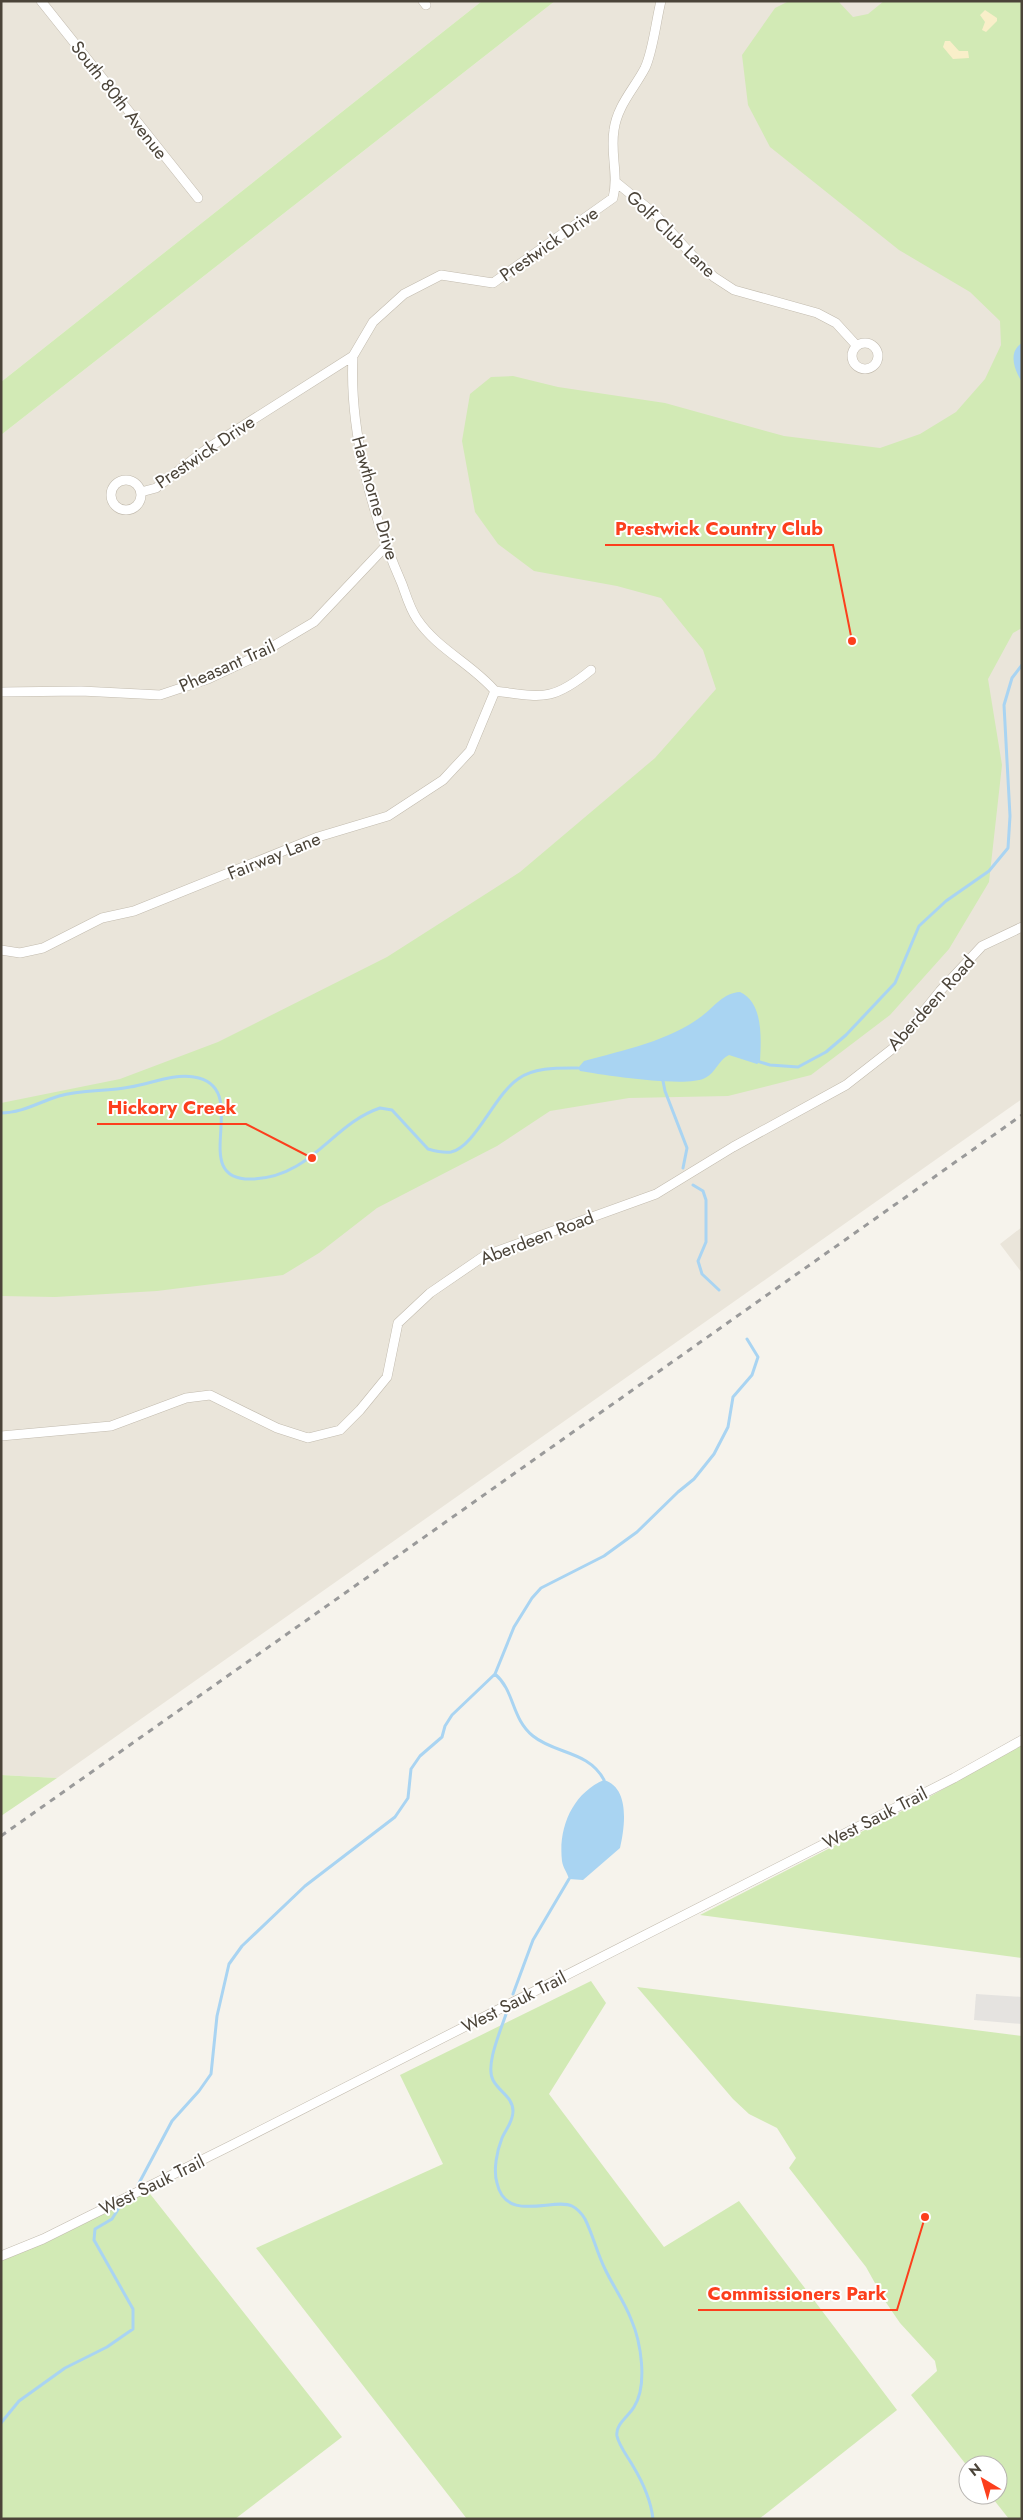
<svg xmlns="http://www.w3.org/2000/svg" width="1023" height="2520" font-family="Jost,sans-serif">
<rect width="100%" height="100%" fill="#f6f3ec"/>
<path fill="#eae5da" d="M1 1H482L1 382Z
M555 1H1022V1099L57 1778 1 1775V435Z
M1022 1227V1273L1000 1244Z"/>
<path fill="#d2eab5" d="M482 1H555L1 435V382Z
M789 1H838L853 17 868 14 884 1H1022V628L1013 633 988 679 1002 765 989 882 949 949 890 1015 811 1075 728 1096 629 1098 550 1111 497 1146 377 1208 319 1253 283 1275 157 1291 55 1297 1 1296V1103L120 1079 218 1042 387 957 520 872 655 758 716 689 703 650 661 598 617 586 534 571 498 544 475 512 462 441 470 394 491 377 513 376 558 387 665 403 784 436 880 448 920 434 956 412 985 379 1001 345 1000 321 970 292 899 250 770 147 748 105 742 55 775 8Z
M1022 1745V1958L700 1915 929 1797Z
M1 1775 57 1778 1 1816Z
M591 1981 606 2003 549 2094 664 2247 739 2201 897 2410 759 2519H467L256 2248 443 2164 400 2075Z
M637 1987 1022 2036V2519H1009L990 2495H998V2465H968V2467L911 2395 937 2371 935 2361 900 2323 885 2301 866 2267 789 2168 796 2158 777 2128 749 2114 733 2099Z
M147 2190 342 2437 235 2519H1V2255Z"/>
<path fill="#f9efc9" d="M985 10 997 18V21L986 32 982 30 985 22 980 15Z
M945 41H950L959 51H968L969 58 953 59 943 47Z"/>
<path fill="#e5e3e0" d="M976 1994 1022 1997V2024L974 2020Z"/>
<path fill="#a9d4f2" d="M1022 343V382C1015 371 1007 352 1022 343Z
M740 992C764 1003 761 1040 760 1062L757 1064 729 1055C718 1060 716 1073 705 1078 687 1088 603 1075 580 1071L578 1068 584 1061C624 1050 669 1041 702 1016 715 1006 723 993 740 992Z
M604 1780C630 1788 625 1826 620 1848L583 1880 569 1879C567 1872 563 1868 562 1861 558 1827 573 1793 604 1780Z"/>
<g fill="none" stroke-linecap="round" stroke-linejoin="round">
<path stroke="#a9d4f2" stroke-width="3" d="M760 1062 770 1065 798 1067 826 1052 846 1035 895 983 919 926 946 901 989 871 1008 848 1010 816 1004 705 1012 678 1022 665
M663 1081 665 1091 687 1148 683 1168
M1 1113C22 1113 39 1102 59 1096 82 1089 107 1092 130 1087 150 1084 174 1073 194 1077 256 1087 183 1183 254 1179 312 1176 332 1124 380 1108L392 1110 428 1149C435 1151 443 1153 451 1152 475 1147 495 1094 518 1079 534 1067 559 1068 578 1068
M693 1185 703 1191 706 1200V1242L698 1261 702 1274 719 1290
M495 1674C515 1691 511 1718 533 1736 555 1754 589 1751 604 1780
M513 1994 533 1940 569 1879
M506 2014C501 2030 485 2065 493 2080 499 2092 513 2097 513 2111 513 2122 506 2129 502 2138 497 2151 493 2170 497 2183 506 2224 554 2197 572 2206 578 2209 582 2214 585 2219 593 2235 597 2253 605 2269 613 2286 624 2301 631 2319 641 2342 648 2385 634 2407 629 2416 615 2424 617 2436 619 2446 628 2457 633 2466 642 2481 651 2501 653 2519
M138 2185 172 2121 199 2091 211 2074 217 2016 229 1964 242 1946 305 1886 395 1817 408 1798 411 1769 420 1756 442 1737 445 1726 452 1715 495 1674 514 1627 532 1598 541 1588 604 1556 637 1532 678 1492 694 1479 714 1454 728 1427 733 1397 752 1375 758 1357 747 1339
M1 2423 19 2401 65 2368 107 2347 133 2329V2309L94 2240 95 2229 112 2219 122 2203"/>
<defs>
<path id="minor" d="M41 1 198 198
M423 1 426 5
M617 183 655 214 700 264 714 277 734 290 817 313 836 323 857 346
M852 356a13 13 0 1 1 26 0a13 13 0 1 1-26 0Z
M353 356C349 430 372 516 402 584 406 595 410 609 417 619 437 649 472 664 495 691
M111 495a15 15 0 1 1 30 0a15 15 0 1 1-30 0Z
M141 492 156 488 208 448 353 356 373 322 404 294 441 275 493 283 613 198C619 175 610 154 614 130 617 106 634 89 645 68 653 51 656 21 661 1
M495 691C542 697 552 702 591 670
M1 692 81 691 160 695 208 679 255 657 314 622 385 547
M1 950 20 953 43 948 102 918 134 911 318 837 388 816 443 780 470 751 495 691
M1 1436 111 1426 186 1398 210 1395 277 1428 308 1438 340 1430 360 1410 387 1377 398 1323 430 1293 484 1256 656 1194 733 1147 846 1085 896 1046 940 991 982 946 1022 927
M1 2256 43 2239 232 2145 954 1778 1022 1740"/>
</defs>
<use href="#minor" stroke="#c2bbae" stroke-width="10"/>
<use href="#minor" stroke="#fff" stroke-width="9"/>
<path stroke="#9a9a9a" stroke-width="3" stroke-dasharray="6 6" stroke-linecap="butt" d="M1 1836 1022 1115"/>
</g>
<g text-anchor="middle" stroke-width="4" stroke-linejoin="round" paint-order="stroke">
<g font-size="18" fill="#4b4439" stroke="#fff">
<text transform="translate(119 100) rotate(52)" y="6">South 80th Avenue</text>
<text transform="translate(671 234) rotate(44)" y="6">Golf Club Lane</text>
<text transform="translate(549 244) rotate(-35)" y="6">Prestwick Drive</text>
<text transform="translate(205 452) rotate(-34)" y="6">Prestwick Drive</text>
<text transform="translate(375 498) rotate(74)" y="6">Hawthorne Drive</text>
<text transform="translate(227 666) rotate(-24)" y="6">Pheasant Trail</text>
<text transform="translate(274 856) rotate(-22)" y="6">Fairway Lane</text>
<text transform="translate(931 1003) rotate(-48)" y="6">Aberdeen Road</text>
<text transform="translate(537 1238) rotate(-21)" y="6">Aberdeen Road</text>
<text transform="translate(875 1818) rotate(-27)" y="6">West Sauk Trail</text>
<text transform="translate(514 2002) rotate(-27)" y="6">West Sauk Trail</text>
<text transform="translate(152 2185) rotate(-26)" y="6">West Sauk Trail</text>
</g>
</g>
<path fill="none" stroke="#fc3f1d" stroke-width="2" d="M852 641L833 545H605M312 1158L246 1124H97M925 2217L897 2310H698"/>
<g fill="#fc3f1d" stroke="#fff" stroke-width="2">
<circle cx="852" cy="641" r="5"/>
<circle cx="312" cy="1158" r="5"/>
<circle cx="925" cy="2217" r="5"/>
</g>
<g font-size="19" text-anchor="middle" font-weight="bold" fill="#fc3f1d" stroke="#fff" stroke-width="4" stroke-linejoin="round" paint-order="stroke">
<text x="719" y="535">Prestwick Country Club</text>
<text x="172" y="1114">Hickory Creek</text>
<text x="797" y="2300">Commissioners Park</text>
</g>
<rect width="1023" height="2520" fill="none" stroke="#4b4439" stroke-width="5"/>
<g transform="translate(983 2480) rotate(322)"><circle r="24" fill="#ffffff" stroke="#b7b4b0"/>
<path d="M0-4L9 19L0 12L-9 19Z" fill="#fc3f1d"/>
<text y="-8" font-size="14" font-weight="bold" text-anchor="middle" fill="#4b4439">N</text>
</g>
</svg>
